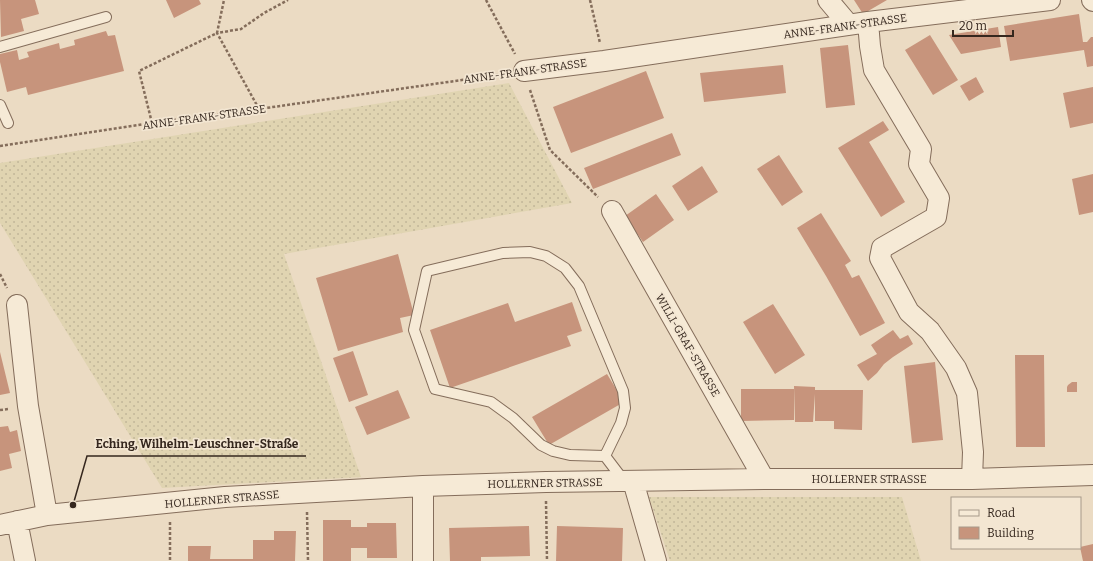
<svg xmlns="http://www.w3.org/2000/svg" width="1093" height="561" font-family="Bitter,serif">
<defs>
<pattern id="farmland-dots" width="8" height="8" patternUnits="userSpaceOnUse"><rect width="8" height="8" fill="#e0d4b1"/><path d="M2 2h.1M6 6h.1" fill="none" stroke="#c1b698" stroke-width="1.8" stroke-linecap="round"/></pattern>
</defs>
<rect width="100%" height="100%" fill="#ebdbc3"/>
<path fill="url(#farmland-dots)" d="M509 83 572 203 284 254 361 477 162 488 0 223V163Z
M649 497H902L921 561H670Z"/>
<path fill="#c7947c" d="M0 0H35L39 14 21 19 24 31 1 37Z
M166 0H199L201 4 174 18Z
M854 0H887L863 14Z
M1079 14 1083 42H1087L1091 37H1093V66L1087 67 1084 50 1010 61 1004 26Z
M998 27 1001 47 961 54 949 35Z
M106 31 108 36 115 35 124 71 28 95 26 87 7 92 0 62V54L17 50 19 60 29 57 27 52 59 43 60 49 75 45 74 40Z
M930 35 958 80 933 95 905 50Z
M848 45 855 105 826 108 820 48Z
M783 65 786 93 704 102 700 73Z
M646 71 664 118 571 153 553 107Z
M976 77 984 92 969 101 960 86Z
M1093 87V123L1070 128 1063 93Z
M883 121 889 130 869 142 905 202 881 217 838 148Z
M672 133 681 155 593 189 584 168Z
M779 155 803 192 782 206 757 169Z
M702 166 718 192 688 211 672 186Z
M1093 174V212L1079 215 1072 179Z
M656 194 674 220 643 242 625 216Z
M821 213 851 261 845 265 852 278 859 275 885 323 860 336 826 276 797 228Z
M398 254 414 315 400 318 403 332 338 351 316 278Z
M572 302 582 331 567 336 571 346 450 388 430 330 508 303 515 322Z
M773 304 805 355 775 374 743 322Z
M893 330 900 339 908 335 913 344 893 357 884 364 877 373 868 381 857 365 877 354 871 345Z
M353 351 368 395 349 402 333 358Z
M0 352 10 393 0 395Z
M1015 355H1044L1045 447H1016Z
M935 362 943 440 912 443 904 366Z
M607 374 624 402 549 445 532 417Z
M1072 382H1077V392H1067V387L1068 385Z
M794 386 815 387V390H863L862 430 834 429V421H815V394L813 422H795Z
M741 389H794V420L741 421Z
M398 390 410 418 367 435 355 407Z
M8 426 10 432 17 430 21 451 9 454 12 468 0 471V427Z
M323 520H351V527H367V523H396L397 558H367V548H351V561H323Z
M529 526 530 556 481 557V561H450L449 528Z
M557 526 623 528 622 561H556Z
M274 531H296L295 561H188V546H211L210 559H253V540H274Z
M1093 544V561H1083L1080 547Z"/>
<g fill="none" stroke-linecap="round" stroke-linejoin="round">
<defs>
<path id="service" d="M0 47 106 17
M0 105 8 123
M530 252 546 256 565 268 579 286 623 391 625 408 621 423 605 456 570 455 553 451 541 445 513 418 491 402 435 389 414 330 427 271 503 253Z
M605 456 624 481"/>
<path id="minor" d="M828 0 849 25
M1092 0 1093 1
M868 22 870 46 874 70 921 149 919 164 939 198 936 217 882 248 880 258 909 312 930 331 956 368 967 393 973 452 972 479
M524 71 604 61 868 22 1050 0
M612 211 764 479
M17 305 28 406 47 515
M633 481 656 561
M17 521 25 561
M0 525 47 515 225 497 423 486 546 482 764 479H972L1093 475
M423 561V486"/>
</defs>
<use href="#service" stroke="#846d5b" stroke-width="12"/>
<use href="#minor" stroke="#846d5b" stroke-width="22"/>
<path stroke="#846d5b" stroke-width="2.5" stroke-dasharray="3 2" stroke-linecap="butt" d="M486 0 515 54
M590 0 600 43
M530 90 550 150 598 197
M259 109 217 33 241 29 264 13 288 0
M152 123 139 71 217 33 224 0
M0 146 152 123 259 109 504 74
M0 274 7 288
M0 410 9 409
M546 501 547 561
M307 512 308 561
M170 522V561"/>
<use href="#service" stroke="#f6ead6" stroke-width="10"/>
<use href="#minor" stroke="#f6ead6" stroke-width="20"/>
</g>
<g text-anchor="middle" stroke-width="3.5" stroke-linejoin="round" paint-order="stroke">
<g font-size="11" fill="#35271e" stroke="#f3e6d2">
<text transform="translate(845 26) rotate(-8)" y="4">ANNE-FRANK-STRASSE</text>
<text transform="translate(525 71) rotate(-8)" y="4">ANNE-FRANK-STRASSE</text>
<text transform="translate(204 117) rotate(-8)" y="4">ANNE-FRANK-STRASSE</text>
<text transform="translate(688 345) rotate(60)" y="4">WILLI-GRAF-STRASSE</text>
<text x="869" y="483">HOLLERNER STRASSE</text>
<text transform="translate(545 483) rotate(-1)" y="4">HOLLERNER STRASSE</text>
<text transform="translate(222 499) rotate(-5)" y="4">HOLLERNER STRASSE</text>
</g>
</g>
<path fill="none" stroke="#35271e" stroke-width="1.5" d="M73 505L87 456H306"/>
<circle fill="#35271e" stroke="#f3e6d2" stroke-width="1.5" cx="73" cy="505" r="4"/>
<g font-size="12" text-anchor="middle" font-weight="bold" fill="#35271e" stroke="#f3e6d2" stroke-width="3.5" stroke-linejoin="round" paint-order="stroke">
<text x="197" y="448">Eching, Wilhelm-Leuschner-Straße</text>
</g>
<rect x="951" y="497" width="130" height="52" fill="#f3e6d2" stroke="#a79a8a"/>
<rect x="959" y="510" width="20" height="6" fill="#f6ead6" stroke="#a79a8a"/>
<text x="987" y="517" font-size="12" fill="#35271e">Road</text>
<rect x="959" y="527" width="20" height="12" fill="#c7947c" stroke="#a79a8a"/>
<text x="987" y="537" font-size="12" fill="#35271e">Building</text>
<path d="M953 30v6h60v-6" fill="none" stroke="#35271e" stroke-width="2"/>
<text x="959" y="30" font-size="12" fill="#35271e" stroke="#f3e6d2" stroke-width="3" paint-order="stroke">20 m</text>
</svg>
